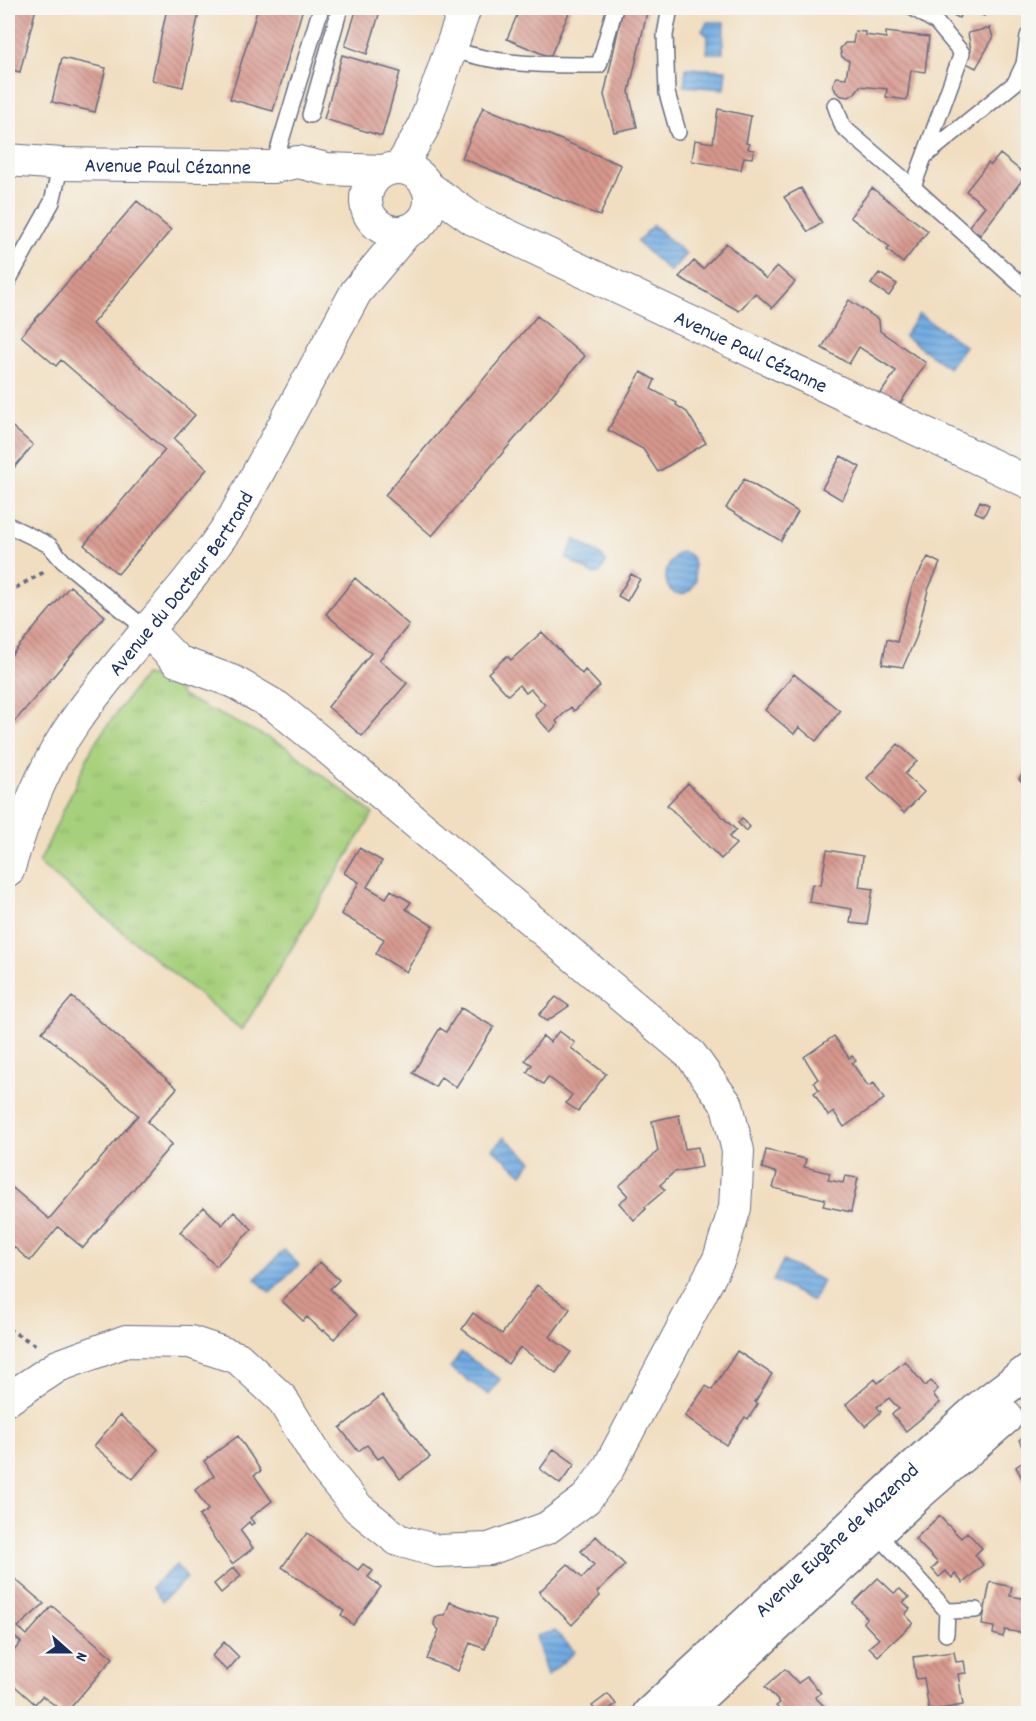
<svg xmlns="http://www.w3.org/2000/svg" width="1036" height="1721" font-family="Dekko,sans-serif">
<defs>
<pattern id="grass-tufts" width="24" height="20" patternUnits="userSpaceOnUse" patternTransform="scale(1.5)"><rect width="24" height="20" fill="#a7d07c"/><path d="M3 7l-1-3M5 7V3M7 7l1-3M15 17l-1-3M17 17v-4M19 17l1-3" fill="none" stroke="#8fb36e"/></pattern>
<pattern id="water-rules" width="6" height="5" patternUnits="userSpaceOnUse" patternTransform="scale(1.5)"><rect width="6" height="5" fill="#70aae0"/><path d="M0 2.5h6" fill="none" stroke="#5b8bb9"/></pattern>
<pattern id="building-back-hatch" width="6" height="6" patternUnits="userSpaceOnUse" patternTransform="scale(1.5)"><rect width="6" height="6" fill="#d7988d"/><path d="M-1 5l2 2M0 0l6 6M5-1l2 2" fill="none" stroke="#ae7c76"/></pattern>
</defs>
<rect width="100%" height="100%" fill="#f6f6f2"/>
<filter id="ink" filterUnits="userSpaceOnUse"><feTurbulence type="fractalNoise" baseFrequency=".0167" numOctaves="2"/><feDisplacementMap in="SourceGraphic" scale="12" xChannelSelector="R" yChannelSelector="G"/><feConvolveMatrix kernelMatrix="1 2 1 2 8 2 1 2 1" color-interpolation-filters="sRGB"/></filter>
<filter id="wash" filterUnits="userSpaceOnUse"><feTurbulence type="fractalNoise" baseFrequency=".008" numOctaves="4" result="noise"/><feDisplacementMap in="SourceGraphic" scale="24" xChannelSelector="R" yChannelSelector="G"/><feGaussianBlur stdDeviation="1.35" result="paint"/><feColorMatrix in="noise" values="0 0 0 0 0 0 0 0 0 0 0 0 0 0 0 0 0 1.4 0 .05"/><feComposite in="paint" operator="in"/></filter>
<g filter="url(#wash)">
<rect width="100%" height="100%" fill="#f1dec0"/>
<path fill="url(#grass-tufts)" stroke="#61806d" stroke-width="1.5" d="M144 675 172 680 182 696 285 746 373 814 242 1030 39 863 94 744Z"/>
<path fill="url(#water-rules)" stroke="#466c9f" stroke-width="1.5" d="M707 22H724L723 53H707L708 36 702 31Z
M686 68 726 70 724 89 684 86Z
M653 225 686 254 670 272 637 242Z
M919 314 965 346 949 368 904 336Z
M575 539 602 556 606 562 600 573 593 574 566 558Z
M682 552C698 554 692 568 696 581L690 591C661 605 658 561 682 552Z
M504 1137 532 1161 522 1174 493 1149Z
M284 1250 299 1265 270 1293 255 1279Z
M783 1261 823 1281 813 1301 773 1281Z
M461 1352 500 1379 489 1395 450 1368Z
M176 1565 187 1578 162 1601 151 1587Z
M555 1631 575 1652 547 1676 536 1636Z"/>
<g id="blocks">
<path fill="url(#building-back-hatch)" d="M8 8H36L20 72 12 70 8 85Z
M167 8H200L183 87 152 80Z
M258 8H303L273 111 230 99Z
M357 8H381L367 54 345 46Z
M520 8H571L550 57 507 39Z
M623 8H648L629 92 637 127 614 132 604 95Z
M939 8H964L959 18Z
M967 8H989L984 16Z
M990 28 993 38 976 68 966 63 971 50 968 33Z
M855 31 865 32V35L886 38V32L929 37 925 72 911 70 907 100 886 97 887 89 860 86 855 93 849 97 842 96 836 92 833 85 835 79 836 77 846 78 849 61 842 57 840 49 845 43H853Z
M342 55 400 72 382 136 324 119Z
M62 58 106 68 95 112 52 102Z
M483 107 621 165 600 216 462 158Z
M718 109 751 116 746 143 749 144 748 149 754 150 752 158 744 157 741 170 692 161 695 140 713 143Z
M1000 154 1026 175 980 235 969 226 985 206 966 191 988 163 991 165Z
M801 188 822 223 808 232 784 197Z
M872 188 928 231 903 263 887 250 890 247 850 217Z
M137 201 171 230 92 324 195 415 174 439 207 469 118 574 84 545 165 450 61 360 56 366 21 336Z
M726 243 766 279 777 266 795 282 772 308 755 293 739 311 679 277 694 261 703 269Z
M879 273 897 284 889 296 871 284Z
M849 300 879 320 880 331 926 363 899 405 879 396 896 371 859 347 849 364 822 348Z
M537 316 585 356 432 536 385 495Z
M641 372 655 380 651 389 677 403 676 405 687 412 706 443 658 472 643 449 608 430Z
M8 423 33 445 8 475Z
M841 456 860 467 842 500 822 488Z
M744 479 798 512 781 541 726 508Z
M980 501 989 505 984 516 975 512Z
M928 557 940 563 928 590 916 638 903 667 882 664 887 639 897 642 913 584Z
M631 574 640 579 627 601 618 596Z
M355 578 409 625 379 660 407 683 362 736 328 707 371 653 326 614Z
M70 586 105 616 15 721 8 715V659Z
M542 632 582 674 585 670 600 686 574 711 571 707 556 721 558 724 550 732 535 715 545 705 531 689 526 693 519 685 508 695 488 673 507 656 511 660Z
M794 674 840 711 816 741 799 727 794 734 765 710Z
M898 744 917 761 905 774 924 792 904 813 867 778Z
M1028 768V787L1019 779Z
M688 783 736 830 729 837 736 844 721 859 667 805Z
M742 818 750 827 746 831 738 823Z
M359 848 382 861 367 887 386 898 391 890 397 894 411 902 406 909 433 926 406 972 376 954 384 939 341 914 359 882 344 873Z
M827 850 863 856 859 887 873 889 867 925 850 923 852 909 809 902 812 884 821 885Z
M72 997 177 1088 147 1122 172 1144 83 1248 58 1227 30 1261 8 1242V1184L49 1219 138 1115 42 1032Z
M556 997 569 1006 547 1021 539 1015Z
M461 1008 494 1027 456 1087 441 1077 435 1087 413 1073 440 1028 446 1032Z
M559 1031 575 1043 571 1048 606 1074 578 1111 566 1103 572 1095 548 1077 543 1084 527 1072 532 1065 525 1060 543 1036 550 1042Z
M834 1036 849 1058 852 1056 856 1061 852 1063 868 1086 874 1083 884 1099 844 1127 834 1112 828 1116 814 1093 819 1090 814 1082 818 1079 804 1057Z
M679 1115 685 1149 698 1147 702 1167 674 1172 660 1185 665 1190 645 1207 646 1209 634 1220 619 1203 628 1196 619 1186 658 1151 652 1121Z
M766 1150 806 1159 804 1167 830 1173 828 1180 843 1183 845 1176 858 1178 851 1212 823 1206 825 1199 773 1188 777 1173 762 1168Z
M204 1207 222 1225 234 1212 252 1229 216 1266 180 1232Z
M320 1262 339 1280 330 1289 357 1315 334 1339 324 1330 323 1332 307 1317 303 1321 282 1301Z
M537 1285 570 1309 550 1337 571 1352 556 1373 520 1347 508 1364 462 1329 473 1313 502 1334Z
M737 1351 772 1374 755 1402 758 1404 748 1419 745 1417 726 1445 685 1416 706 1386 712 1390Z
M905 1361 925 1386 931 1381 938 1389 933 1394 940 1403 906 1431 892 1414 899 1409 889 1398 877 1407 881 1412 865 1426 846 1404 875 1379 878 1383Z
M382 1395 430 1457 400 1479 383 1456 378 1459 367 1445 358 1451 340 1428Z
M120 1415 158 1449 133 1479 94 1446Z
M1028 1434V1458L1019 1440Z
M238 1436 261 1471 254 1475 272 1501 250 1518 254 1523 251 1525 249 1522 240 1530 253 1548 232 1564 199 1516 208 1510 195 1490 214 1476 204 1461Z
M554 1449 575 1464 560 1484 540 1469Z
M1028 1458V1489L1016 1467Z
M939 1516 961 1538 967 1532 982 1548 975 1555 983 1565 963 1583 955 1574 952 1578 946 1571 939 1577 932 1569 938 1563 915 1539Z
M307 1533 358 1570 363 1564 373 1571 368 1577 381 1587 353 1625 341 1615 344 1611 282 1567Z
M596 1536 625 1565 597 1592 600 1596 572 1625 539 1592 568 1564 582 1578 594 1565 581 1551Z
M234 1567 241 1576 221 1593 214 1584Z
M8 1573 44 1604 18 1627 27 1635 52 1606 113 1658 66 1713 42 1696 35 1704 8 1680V1658L21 1642 12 1635 8 1640Z
M878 1578 894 1593 900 1589 909 1598 903 1602 910 1609 905 1614 913 1623 878 1656 869 1647 879 1639 863 1622 867 1618 853 1603Z
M990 1582 1012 1587 1010 1596 1028 1599V1634L1005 1630 1003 1637 993 1634 994 1627 982 1625Z
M450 1602 496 1620 485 1649 470 1643 458 1671 427 1659 439 1630 434 1625 435 1619 440 1615H445Z
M224 1642 239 1657 227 1671 212 1656Z
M954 1652 956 1662 964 1661 966 1673 958 1674 963 1705 929 1711 924 1678 916 1679 913 1657Z
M785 1669 798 1683 807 1677 821 1693 815 1697 831 1713H783L776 1706 780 1703 765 1687Z
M608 1694 616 1704 604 1713H598L592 1706Z"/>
</g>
</g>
<g filter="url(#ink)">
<use href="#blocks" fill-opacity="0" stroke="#666c80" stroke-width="1.5"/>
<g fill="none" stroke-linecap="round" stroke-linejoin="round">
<defs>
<path id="service" d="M670 8 665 35 667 93 678 132
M913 8 936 22 962 53 913 187 1028 291
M452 49C498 66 550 65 599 65L615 8
M835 105 843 127 913 187
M310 115 340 8
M925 156 1015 83 1024 64 1028 36
M273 167 321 8
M8 281 52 202 61 164
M8 525 49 545 63 561 147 630
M874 1530 947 1611 976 1610
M946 1634 947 1611"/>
<g id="minor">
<path id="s1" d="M8 160 61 164 273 167 298 162 327 169 384 171"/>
<path d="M400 168 423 128 465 8"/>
<circle cx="398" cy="200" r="32"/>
<path id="s2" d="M428 187 473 219 1028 482"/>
<path id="s3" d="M8 871C24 817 42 768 75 721 124 652 186 591 233 519L356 292 407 231"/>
<path d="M8 1399 58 1366 126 1341 190 1342 238 1358 282 1399 321 1463 358 1508 398 1540 437 1551 489 1549 547 1528 586 1499 608 1469 719 1259 735 1208 738 1151 727 1105 691 1055 323 744 277 707 234 682 177 661 147 630"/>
</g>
<g id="tertiary">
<path d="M690 1706 918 1494 1006 1417"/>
<path id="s4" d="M649 1714 915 1466 978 1409 1028 1371"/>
</g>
</defs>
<use href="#service" stroke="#666c80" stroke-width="18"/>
<use href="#minor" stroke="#666c80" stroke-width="34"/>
<use href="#tertiary" stroke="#666c80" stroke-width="36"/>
<path stroke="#666c80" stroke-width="4" stroke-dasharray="4.5 4.5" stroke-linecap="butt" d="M8 592 44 572
M8 1329 36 1345"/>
<use href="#service" stroke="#fff" stroke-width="15"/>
<use href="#minor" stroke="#fff" stroke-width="32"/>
<use href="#tertiary" stroke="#fff" stroke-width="33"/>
</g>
</g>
<g text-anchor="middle" stroke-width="5" stroke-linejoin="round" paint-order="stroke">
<g font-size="21" fill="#1b2f5e" stroke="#f6f6f2">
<text dy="7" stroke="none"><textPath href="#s1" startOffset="160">Avenue Paul Cézanne</textPath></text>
<text dy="7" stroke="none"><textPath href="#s2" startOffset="363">Avenue Paul Cézanne</textPath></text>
<text dy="7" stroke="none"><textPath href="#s3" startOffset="339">Avenue du Docteur Bertrand</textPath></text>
<text dy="7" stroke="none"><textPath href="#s4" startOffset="256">Avenue Eugène de Mazenod</textPath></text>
</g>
</g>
<rect width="1036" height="1721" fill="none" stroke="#f6f6f2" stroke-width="30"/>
<g transform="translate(69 1652) rotate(111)" stroke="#f6f6f2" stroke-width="4.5" paint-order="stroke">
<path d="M0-4.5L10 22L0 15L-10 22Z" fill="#1b2f5e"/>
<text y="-9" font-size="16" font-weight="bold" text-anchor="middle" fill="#1b2f5e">N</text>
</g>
</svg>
